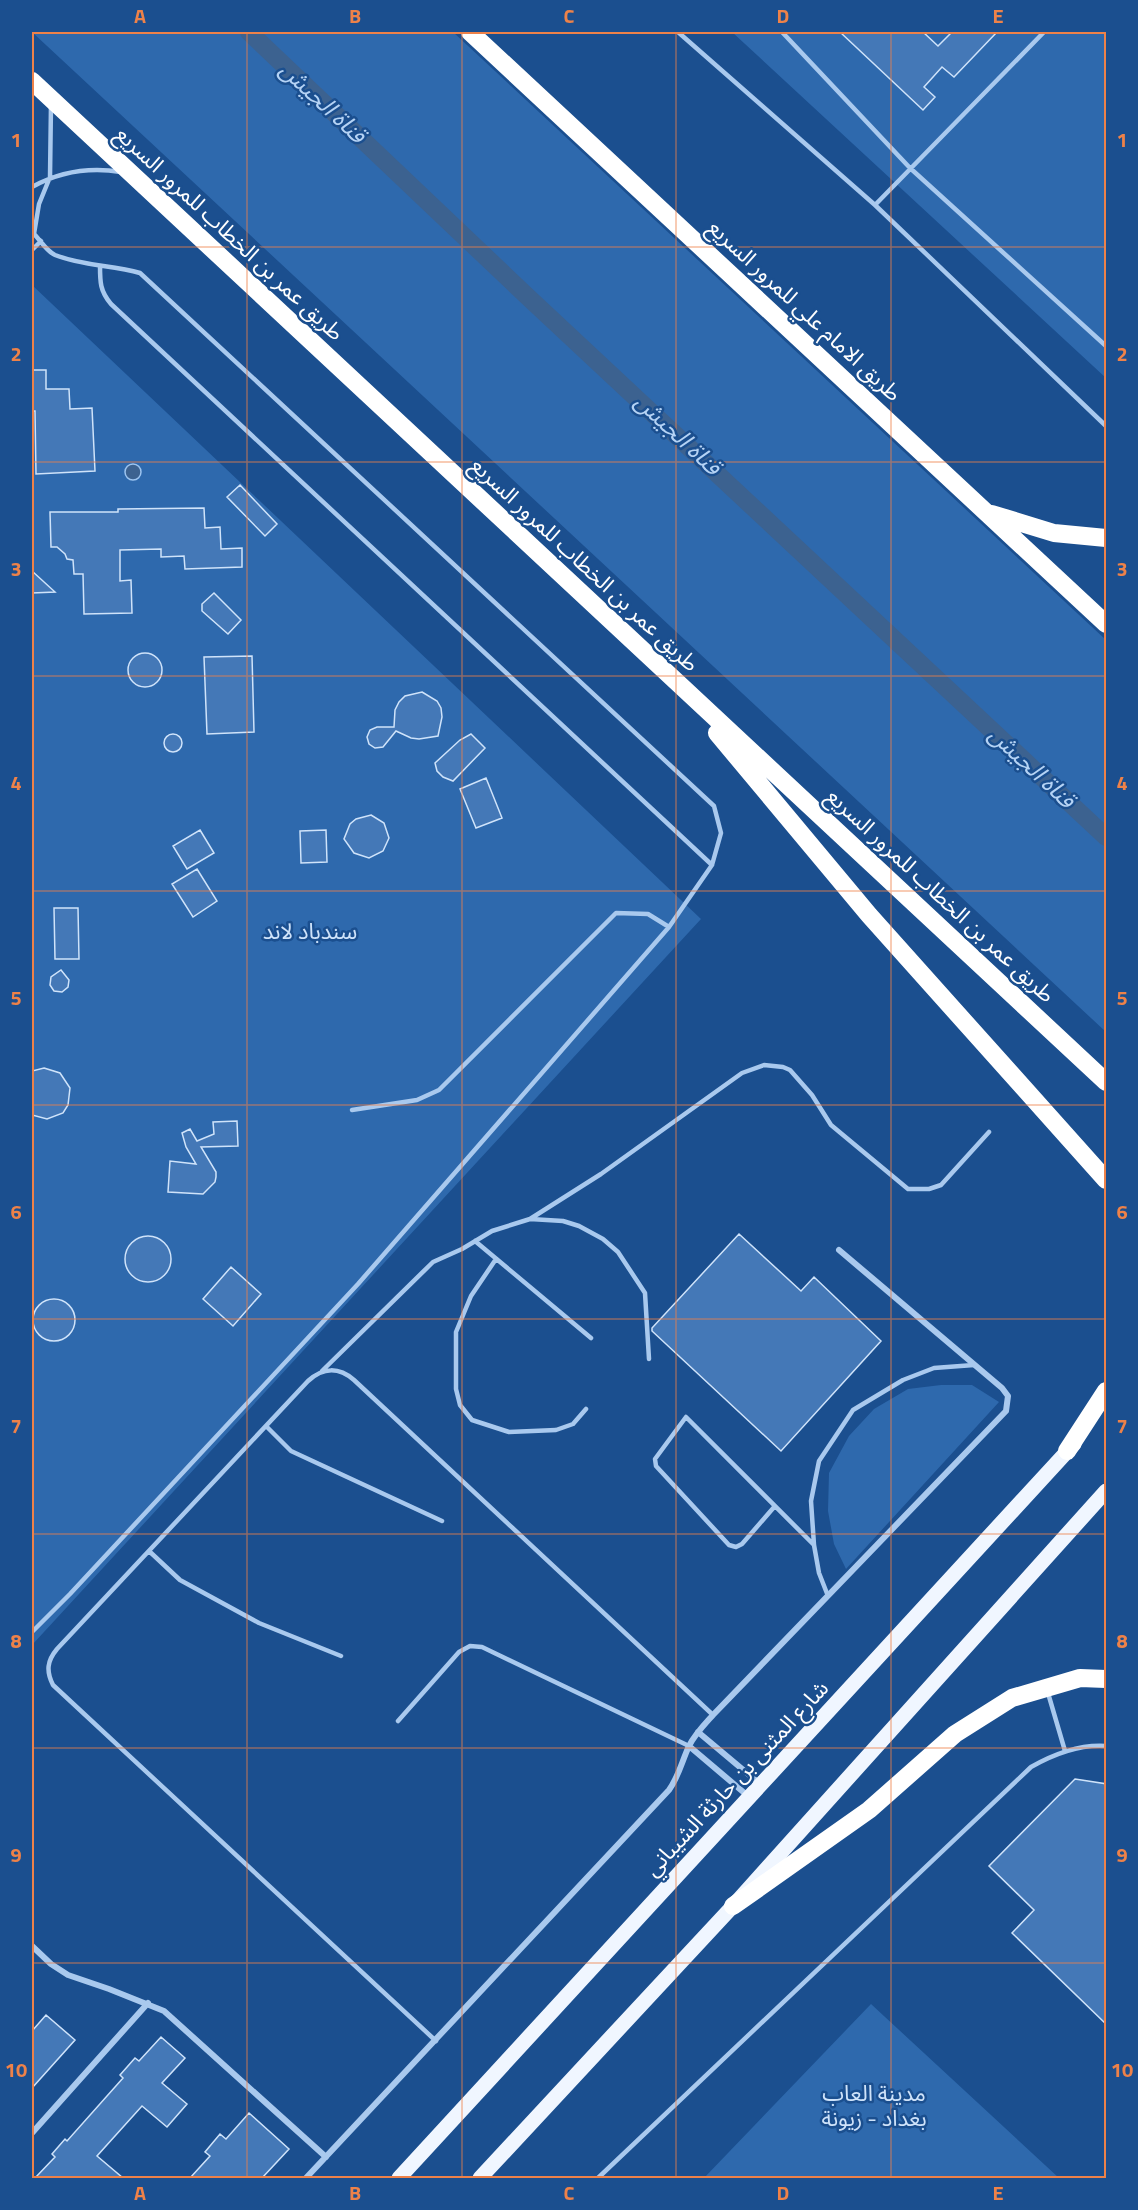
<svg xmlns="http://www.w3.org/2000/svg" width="1138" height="2210" font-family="'Titillium Web','Noto Sans Arabic',sans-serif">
<rect width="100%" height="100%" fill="#1b4f8f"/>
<path fill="#2e69ad" d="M32 32H453L1106 640V1032Z
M732 32H1106V378Z
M32 285 701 919 32 1645Z
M941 1385H972L999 1402 846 1569 834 1544 828 1511 829 1473 849 1436 874 1409 908 1389Z
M871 2004 1059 2178H704Z"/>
<path fill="#3c6290" stroke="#9cc4f0" stroke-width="1.5" d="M125 472a8 8 0 1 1 16 0a8 8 0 1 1-16 0Z"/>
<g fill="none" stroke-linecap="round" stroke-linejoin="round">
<path stroke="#3c6290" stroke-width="18" d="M249 32 529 298 1106 837"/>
</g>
<path fill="#4478b7" stroke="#cfe3fa" stroke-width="1.5" d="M840 32H923L938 46 952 32H997L954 77 942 67 924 87 935 97 923 110Z
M32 370H46V389H69L70 409 92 408 95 471 36 474 35 411H32Z
M240 485 277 524 265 536 227 497Z
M204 508 205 528 220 527 221 549 242 548V567L185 569 184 556 161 557V549L120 550V581L131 580 132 613 84 614 83 574H74L73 560 67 559 65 554 57 547H51L50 512H118V509Z
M32 571 55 592 32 593Z
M214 593 241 620 228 634 202 611V604Z
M128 670a17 17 0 1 1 34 0a17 17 0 1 1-34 0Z
M252 656 254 732 207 734 204 657Z
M422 692 437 701 441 708 442 717 438 736 419 739 411 738 396 731 383 747 375 748 369 744 367 737 370 730 377 727H394L395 710 399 702 405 696Z
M164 743a9 9 0 1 1 18 0a9 9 0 1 1-18 0Z
M471 734 485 748 453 781 443 777 437 771 435 763 460 740Z
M486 778 502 818 476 828 460 789Z
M371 815 384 823 389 838 383 851 369 858 354 853 344 839 350 824 356 819Z
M200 830 214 853 187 869 173 846Z
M326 830 327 862 301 863 300 831Z
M197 869 217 901 193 917 172 884Z
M54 908H78L79 959H55Z
M61 970 69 980 68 987 62 992 54 991 50 985 51 977Z
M44 1068 60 1073 70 1088 68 1105 63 1113 47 1119 32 1115V1071Z
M237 1121 238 1146 201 1147 216 1172V1177L215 1182 203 1194 168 1192 170 1161 196 1164 186 1147 182 1133 190 1129 197 1141 214 1134 213 1122Z
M739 1234 801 1291 814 1277 881 1341 781 1451 652 1331V1328Z
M125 1259a23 23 0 1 1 46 0a23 23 0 1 1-46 0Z
M231 1267 261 1294 233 1326 203 1299Z
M33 1320a21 21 0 1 1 42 0a21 21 0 1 1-42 0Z
M1075 1779 1107 1784V2025L1012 1933 1034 1910 989 1866Z
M46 2015 75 2040 32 2088V2031Z
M161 2037 185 2058 162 2083 187 2104 167 2127 142 2106 97 2156 123 2178H35L55 2157 52 2154 65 2139 67 2141 123 2078 120 2075 135 2058 139 2061Z
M249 2113 289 2149 262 2178H190L210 2156 205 2152 220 2134 226 2139Z"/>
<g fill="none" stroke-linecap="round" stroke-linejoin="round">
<path stroke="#a9c9ee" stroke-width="4.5" d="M678 32 875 205 1106 426
M782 32 910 168 1106 346
M32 187C59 172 90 167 121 172
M875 205 1044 32
M32 232C39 238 46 251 55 255 82 266 113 265 140 273L714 806 721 833 712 865 669 927 358 1284 70 1594 32 1632
M34 234 39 204 50 177 51 104
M32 250 41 241
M100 266C100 282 100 291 111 304L712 865
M352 1110 417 1100 439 1090 616 913 648 914 669 927
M530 1219 601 1174 742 1073 764 1065 783 1067 790 1070 812 1095 831 1125 908 1189H929L941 1185 989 1132
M475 1241 591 1338
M496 1259 471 1296 456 1332V1389L460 1405 472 1420 509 1432 556 1430 573 1424 586 1409
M322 1371 433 1262 462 1249 492 1231 530 1219 563 1221 579 1226 603 1239 618 1252 645 1293 649 1359
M266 1426 291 1451 442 1521
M775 1506 742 1544 736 1547 729 1545 656 1466 655 1459 686 1417 814 1545
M149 1551 180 1580 259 1623 341 1656
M828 1596 819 1573 814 1545 811 1501 819 1461 853 1410 903 1380 934 1368 974 1365
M1048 1693 1065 1751
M398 1721 459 1652 470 1646 482 1647 689 1746
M436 2041 53 1685C46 1671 47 1661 57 1649L308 1381C323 1367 339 1367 354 1380L713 1715
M598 2178 1031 1767C1054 1754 1079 1744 1106 1746"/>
<path stroke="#a9c9ee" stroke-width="6" d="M698 1732 760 1784
M689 1746 748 1796
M32 1946 51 1964 68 1975 109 1989 164 2011 326 2157
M32 2133 148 2003
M306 2178 669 1790C679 1776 682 1761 689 1746 695 1734 704 1725 713 1715L1006 1411 1008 1396 1002 1388 839 1250"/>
<path stroke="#f0f6ff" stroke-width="15" d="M399 2178 1074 1444
M480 2178 733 1906 1106 1491"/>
<path stroke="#fff" stroke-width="18" d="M470 32 1106 624
M32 81 1106 1082
M992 514 1054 533 1106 538
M717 733 869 915 1106 1180
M1067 1451 1106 1391
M733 1906 869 1810 955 1734 1012 1698 1080 1678 1106 1679"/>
</g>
<path fill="none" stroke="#ee8249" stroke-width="1.5" stroke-opacity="0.55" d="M247 32V2178M462 32V2178M676 32V2178M891 32V2178M32 247H1106M32 462H1106M32 676H1106M32 891H1106M32 1105H1106M32 1319H1106M32 1534H1106M32 1748H1106M32 1963H1106"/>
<g text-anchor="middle" stroke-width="5" stroke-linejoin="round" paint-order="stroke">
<g font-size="22" fill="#fff" stroke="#1b4f8f">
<text transform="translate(230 233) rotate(43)" y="8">طريق عمر بن الخطاب للمرور السريع</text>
<text transform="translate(805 310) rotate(43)" y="8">طريق الامام علي للمرور السريع</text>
<text transform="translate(585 564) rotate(43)" y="8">طريق عمر بن الخطاب للمرور السريع</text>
<text transform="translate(941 895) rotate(43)" y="8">طريق عمر بن الخطاب للمرور السريع</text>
<text transform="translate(736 1778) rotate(-47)" y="8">شارع المثنى بن حارثة الشيباني</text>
</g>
<g font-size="22" fill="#cfe3fa" stroke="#1b4f8f">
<text x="310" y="939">سندباد لاند</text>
<text x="874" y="2101">مدينة العاب<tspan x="874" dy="25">بغداد - زيونة</tspan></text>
</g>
<g font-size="24" font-style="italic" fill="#b5d3f5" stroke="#1b4f8f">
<text transform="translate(323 102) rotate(43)" y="8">قناة الجيش</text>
<text transform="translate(678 434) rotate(43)" y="8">قناة الجيش</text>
<text transform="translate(1032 767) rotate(43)" y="8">قناة الجيش</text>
</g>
</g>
<rect width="1138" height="2210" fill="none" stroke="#1b4f8f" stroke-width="66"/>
<rect x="33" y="33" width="1072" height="2144" fill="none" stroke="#ee8249" stroke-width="2"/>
<g font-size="20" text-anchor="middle" font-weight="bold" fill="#ee8249">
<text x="140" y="23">A</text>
<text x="355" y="23">B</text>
<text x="569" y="23">C</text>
<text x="783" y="23">D</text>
<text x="998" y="23">E</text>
<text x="16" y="147">1</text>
<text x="1122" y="147">1</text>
<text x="16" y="361">2</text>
<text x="1122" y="361">2</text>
<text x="16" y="576">3</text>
<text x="1122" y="576">3</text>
<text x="16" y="790">4</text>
<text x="1122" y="790">4</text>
<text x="16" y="1005">5</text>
<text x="1122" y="1005">5</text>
<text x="16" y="1219">6</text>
<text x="1122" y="1219">6</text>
<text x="16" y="1433">7</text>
<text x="1122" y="1433">7</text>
<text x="16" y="1648">8</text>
<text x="1122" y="1648">8</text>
<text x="16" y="1862">9</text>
<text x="1122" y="1862">9</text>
<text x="16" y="2077">10</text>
<text x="1122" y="2077">10</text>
<text x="140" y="2200">A</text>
<text x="355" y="2200">B</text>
<text x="569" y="2200">C</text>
<text x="783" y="2200">D</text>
<text x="998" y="2200">E</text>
</g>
</svg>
